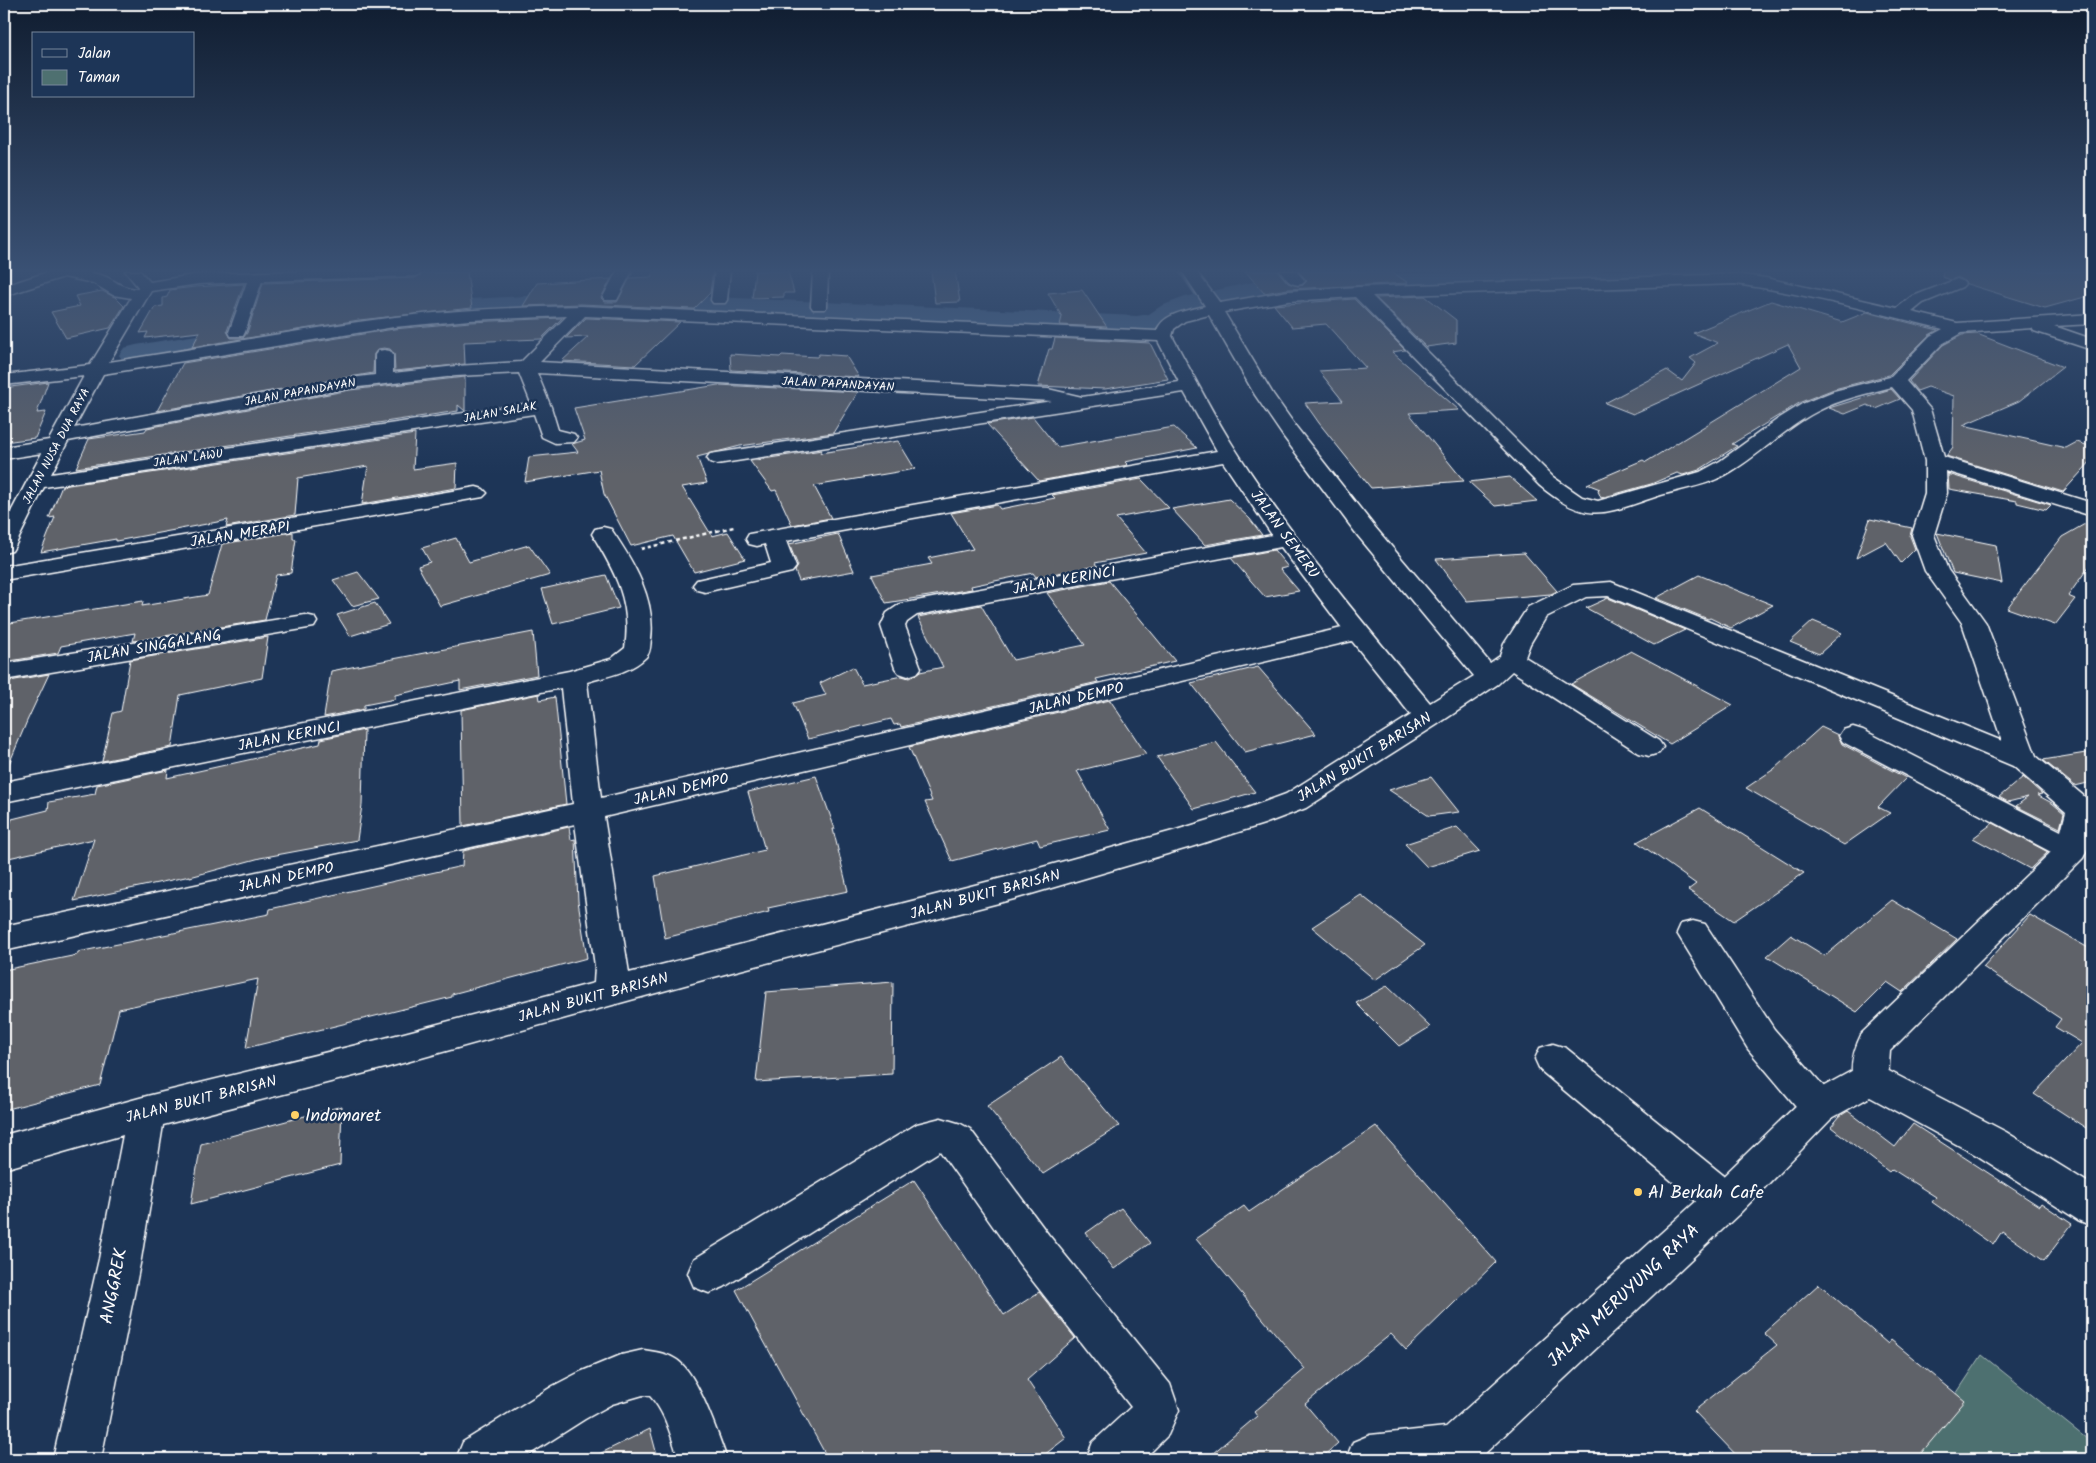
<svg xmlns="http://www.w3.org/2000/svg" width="2096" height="1463" font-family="Kalam,sans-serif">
<rect width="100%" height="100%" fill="#1d3557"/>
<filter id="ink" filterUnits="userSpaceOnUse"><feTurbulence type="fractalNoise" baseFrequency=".02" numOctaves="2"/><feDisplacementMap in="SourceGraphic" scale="10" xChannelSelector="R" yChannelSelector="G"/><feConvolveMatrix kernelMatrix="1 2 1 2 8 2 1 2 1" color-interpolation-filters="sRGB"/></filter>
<g filter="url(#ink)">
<path fill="#4e7070" stroke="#a6b8b8" d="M1982 1355 2092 1443V1459H1913Z"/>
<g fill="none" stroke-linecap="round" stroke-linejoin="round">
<path stroke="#95a7bc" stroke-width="5.5" d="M1181 271 1199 297"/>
<path fill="#4f6d8f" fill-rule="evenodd" d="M1649 271H1713L1709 277 1663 288 1627 290 1291 292 1205 312 1183 320 1170 330 1137 336 601 310 396 323 385 320 380 313 385 306 396 303 601 292 1137 316 1149 314 1161 306 1185 297 1289 274Z
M318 315 330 318 334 325 330 332 136 365 124 362 119 355 124 348 136 345Z"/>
</g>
<path fill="#5e6269" stroke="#fff" d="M653 271H713L710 293 694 309 581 304 523 306 537 283 611 279 601 298 605 302H617L630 278 651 277Z
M755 271H788L794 293H784V297L752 298Z
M931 271H955L960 302 935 303Z
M1245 271H1278L1288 283 1298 286 1303 285 1307 281 1298 271H1391L1408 283 1288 289 1264 293Z
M1943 271H2092V295L2045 308 1967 284 1963 280 1958 277 1951 280 1942 277Z
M467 272 472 308 359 320 192 347 200 332 145 338 148 332 140 333 155 307 163 306V298L167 297 170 290 195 287 244 284 227 331 231 338H243L247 333 263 283 415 278 424 273Z
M1082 290 1107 327 1060 325 1062 317 1048 293Z
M102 291 115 297 124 306 110 328 66 338 51 312 80 306 75 296Z
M1425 296 1456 320V343L1426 347 1376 298Z
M1354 299 1405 350 1392 352 1459 410 1409 413 1464 481 1371 488 1319 423 1305 403 1343 401 1319 371 1366 368 1326 324 1292 327 1274 305Z
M1771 301 1842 322 1867 312 1938 330 1929 335 1889 375 1834 389 1801 402 1732 444 1737 446 1699 470 1683 475 1677 473 1651 484 1601 498 1598 491 1600 489 1587 484 1643 460 1646 462 1801 367 1788 344 1633 414 1605 403 1667 370 1682 381 1696 363 1690 358 1718 343 1693 333Z
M562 318 541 339 464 342 465 364 395 371 394 354 390 349 384 348 378 349 374 354 373 373 157 411 183 363 394 329 470 322Z
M586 318 680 322 635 365 562 361 588 337 566 338Z
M1977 334 2063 367 2019 401 1963 425 2066 448 2077 442 2092 447V460L2063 492 1946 456 1953 447 1954 396 1928 387 1917 391 1909 381 1943 345 1962 335Z
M1055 338 1150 343 1168 379 1105 389 1038 386 1049 349H1052Z
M730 354 780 357 782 355 817 357 819 354 846 356 859 377 731 370Z
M465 377V411L458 405V411L76 468 89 439 145 431 147 428 350 390Z
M48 382 37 413 46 412 35 438 4 442V388Z
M718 385 858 392 833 433 740 446 697 457 707 483 682 487 712 536 728 532 745 559 694 572 673 536 631 546 604 494 599 470 525 482 529 457 578 452 572 444 585 440 574 408Z
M1891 389 1900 399 1876 409 1867 405 1845 414 1829 408Z
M1033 417 1057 447 1174 427 1197 448 1125 462 1128 465 1039 481 987 424Z
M415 434 413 469 457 463 456 488 362 504 368 466 298 478 295 515 226 527 228 520 116 541V539L41 552 55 517 49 518 62 486Z
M898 441 915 469 814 486 831 518 792 525 776 490 772 491 750 461 822 450 820 453Z
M1948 474 2051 505 2046 510 2017 503V501L1949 489Z
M1510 477 1537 501 1495 506 1469 482Z
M1141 479 1169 508 1116 518 1146 553 1095 563 1097 566 1036 577 1033 573 971 586 972 589 886 603 872 575 932 564 928 558 973 549 951 513 997 505 1000 509 1055 498 1052 495Z
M1229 499 1250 519 1262 535 1205 545 1172 509Z
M1870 519 1912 528 1910 536 1915 549 1901 563 1886 542 1856 558Z
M2092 520V562L2068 596 2075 599 2055 625 2007 608 2062 537Z
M293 532V539H296L291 573 276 575 265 620 133 641 135 633 61 646 58 653 4 662V624L143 601 142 606 208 595 222 544Z
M1937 533 1996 545 2002 583 1953 573Z
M838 534 854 571 799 581 795 571 798 566 789 544Z
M456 538 469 562 529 545 550 575 440 606 418 566 430 562 422 548Z
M1274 550 1288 567 1280 569 1299 591 1265 597 1231 558Z
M1524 553 1557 591 1551 594 1467 601 1436 559Z
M358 572 379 599 352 606 333 580Z
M606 575 619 608 553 624 542 589Z
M1699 575 1773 605 1731 628 1710 618 1708 619 1656 598Z
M1109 581 1175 661 1096 679 1098 682 901 727 900 724 894 725 891 719 808 739 793 703 826 695 820 683 853 667 862 684 902 676 909 678 920 672 943 667 918 617 981 605 1013 660 1085 645 1047 593Z
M1608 598 1685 630 1654 645 1586 608Z
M375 603 389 624 350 636 337 615Z
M1813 621 1842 633 1819 654 1790 642Z
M533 632 537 675 460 690V681L395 695V699L364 705V709L324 717 331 671Z
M268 637 262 678 180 695 172 747 102 761 113 713 121 711 130 660Z
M1631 651 1733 705 1670 744 1571 684Z
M1258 667 1316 734 1245 752 1191 683Z
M49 674 27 721 4 776V682Z
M539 694 540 700 555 697 566 804 463 826 461 710Z
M1110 700 1146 754 1077 771 1110 830 1040 846 1037 839 952 861 925 802 932 801 909 747Z
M1821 727 1838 735 1842 744 1906 778 1878 807 1890 813 1844 845 1746 788 1774 769Z
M364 730 362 805 357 840 260 858 190 877V876L74 901 94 839 4 859V841L12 819 48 810 49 802 95 794 97 785 168 770 167 778 320 744 321 739Z
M1216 742 1255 792 1194 809 1157 757Z
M2092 752V782L2075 786 2043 760Z
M816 776 835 829H833L848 891 768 908 769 912 665 938 655 876 765 850 748 792Z
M1431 777 1459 812 1429 816 1389 790Z
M2023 777 2042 794 2037 795 2052 803 2064 813 2060 828 2016 806 2028 797 2008 802 1999 797Z
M1700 808 1804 873 1734 921 1688 890 1696 884 1637 842Z
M1993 823 2048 852 2030 869 1973 838Z
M569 827 571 840 575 839 578 901 587 958 452 994V997L246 1048 258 979 119 1009 100 1085 4 1110V970L77 955 78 952 269 914 270 909 462 866 463 851Z
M1457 827 1480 851 1427 867 1405 844Z
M1361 895 1425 945 1375 980 1312 927Z
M1892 900 1957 939 1902 992 1887 982 1857 1012 1767 956 1791 935 1825 956Z
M2030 915 2092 950V1132L2034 1094 2082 1043 2055 1027 2061 1019 1983 967Z
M893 982 892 1074 756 1082 766 992Z
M1387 986 1430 1027 1399 1046 1356 1003Z
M1061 1057 1119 1126 1043 1174 987 1106Z
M342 1106 340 1165 191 1204 201 1144Z
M1848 1111 1895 1147 1913 1124 2039 1206 2041 1203 2072 1224 2044 1261 2002 1231 1993 1245 1932 1202 1936 1197 1892 1169 1889 1172 1831 1127 1840 1116Z
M1376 1126 1496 1262 1406 1350 1391 1334 1305 1404 1338 1443 1320 1459H1206L1257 1416 1254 1412 1305 1369 1196 1239 1244 1206 1249 1212Z
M914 1180 1004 1315 1039 1292 1075 1338 1027 1380 1066 1438 1039 1459H828L736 1290Z
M1121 1208 1150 1243 1114 1269 1086 1233Z
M1819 1284 1888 1344 1891 1340 1965 1401 1916 1459H1740L1694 1411 1777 1345 1764 1333Z
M650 1429 658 1459H589Z"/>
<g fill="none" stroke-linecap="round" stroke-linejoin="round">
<defs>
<path id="minor" d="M51 271C68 271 85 270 101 275 117 280 117 287 137 289L138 287 125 271H140L150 282 199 274 302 271H423L420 274 415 276 262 281 245 332 243 336H231L229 332 247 282 199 284 151 291 109 362C204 348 299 329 395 317 457 310 519 307 581 306L1157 331C1162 313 1190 310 1205 306L1182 271H1196L1220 303 1288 291 1359 287 1735 274 1766 278 1897 308 1911 297 1957 279 1962 281 1965 284 1962 287 1923 303 1912 312 1957 323 2092 314V324L2054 326 2092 339V350L2034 331 2032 328 1961 333 1942 344 1906 381 1930 409 1944 457 2092 503V516L1946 471 1947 493 1934 535 1948 570 1986 623 2036 756 2092 803C2092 822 2093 841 2083 858L1890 1051 1888 1079 1883 1090 1870 1095 1857 1090C1847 1071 1853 1051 1862 1033L2051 852 1843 742 1839 736 1843 730 1853 727 1863 730 2061 831 2066 812 2013 766 1608 596 1586 597 1546 617 1530 644 1525 657 1659 741 1663 747 1659 753 1649 756 1639 753 1512 671 1498 684 1438 724 1306 808 1264 824 1191 847 1014 899 732 972 385 1068 163 1125 141 1259 101 1459H53L99 1259 123 1135 4 1169V1135L147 1096 385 1038 594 983 595 966 575 824 4 951V926L573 804 561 688 4 802V782L569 671 611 659 625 648C632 602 615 572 592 534L595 529 603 527 611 529C633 561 656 599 651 639 650 645 651 652 646 657 630 673 607 676 587 682L601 798 1342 628 1281 547 917 615 907 622 905 626 921 668 917 673 908 676 899 673 895 668 881 626 887 613 900 604 1272 535 1223 462 786 541 796 567 792 572 705 592 697 590 693 585 697 580 771 563 765 544 757 546 749 544 746 539 749 534 1217 451 1184 392 717 464 710 462 707 458 710 454 1052 401 537 373 551 407 558 430 574 434 577 438 574 442 555 443 542 437 534 414 44 487 15 546 12 551 4 553V525L42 453 4 459V447L49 440 84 376 4 385V375L90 365 131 298 113 295 93 283 64 277 4 296V286ZM1735 284C1805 293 1874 312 1943 329L1930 336 1890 377 1834 391 1802 404 1778 419 1720 461 1700 472 1598 501 1582 497 1553 477 1372 296ZM1355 297 1539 485C1589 527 1605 513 1661 495 1686 488 1710 485 1732 471 1762 453 1785 428 1816 412 1840 399 1866 394 1892 387L1912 410 1925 461V493L1912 535 1925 571 1962 623 2002 741 1611 582 1573 585 1528 607 1504 644 1500 656 1490 663 1374 526 1297 428 1273 394 1224 312 1288 301ZM1209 315 1255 395 1283 436 1358 536 1474 676 1430 703C1363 623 1296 543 1239 455 1214 417 1194 376 1172 336L1174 329 1185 321ZM567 316 521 362 456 366 393 373V355L390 351 384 350 378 351 375 355V375L350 378 74 428 103 374 394 327 470 320ZM585 316 1158 341 1179 382 1082 397 1048 389 540 362ZM519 373 531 403 51 474 68 441 350 388 456 376ZM1352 641 1411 715 1286 794 1242 810 1173 831 1014 875 629 973 604 817Z
M617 271H632L617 300H605L603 297Z
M715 271H730L727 300 725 303H713L711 300Z
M813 271H828L827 306 825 309H813L811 306Z
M1280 271H1296L1305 281 1302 284C1292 287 1286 279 1280 271Z
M476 487 483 489 487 493 483 497 4 580V566Z
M305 615 314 617 317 622 314 627 4 680V664Z
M1693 921 1705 924 1774 1029 1832 1096 1838 1107 1832 1118 1819 1123 1806 1118 1748 1049 1677 933 1681 924Z
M1553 1044 1566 1048 1739 1188 1745 1201 1739 1214 1725 1220 1711 1214 1540 1070 1535 1059 1540 1048Z
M941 1118 961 1124 970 1129 1048 1234 1170 1384 1179 1410 1168 1435 1144 1459H1086L1093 1442 1131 1407 1018 1262 940 1151 724 1287 709 1293 694 1287 688 1273 694 1259 917 1124Z
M643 1350C655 1352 667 1353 677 1360 698 1374 718 1435 727 1459H679C671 1437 666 1413 650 1396L643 1395 612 1404 585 1419 522 1459H456L463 1442 553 1386 580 1372 621 1355Z"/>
<path id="major" d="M1870 1063 1883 1068 2006 1132 2092 1185V1226L2078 1220 1978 1156 1870 1097 1832 1118 1739 1214 1479 1459H1346L1353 1442 1370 1435 1446 1427 1711 1188 1806 1096 1857 1068Z"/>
</defs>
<use href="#minor" stroke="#fff" stroke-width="3"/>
<use href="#major" stroke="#fff" stroke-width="3"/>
<path stroke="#fff" stroke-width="2.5" stroke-dasharray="4 3" stroke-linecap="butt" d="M641 549 734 527"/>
<use href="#minor" fill="#1d3557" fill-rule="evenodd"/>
<use href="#major" fill="#1d3557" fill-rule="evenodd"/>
</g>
</g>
<linearGradient id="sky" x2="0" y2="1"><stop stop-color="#101d30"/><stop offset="0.57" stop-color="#3a5174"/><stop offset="1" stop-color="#3a5174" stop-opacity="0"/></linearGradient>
<rect width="2096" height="475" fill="url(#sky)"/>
<g fill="#ffd166" stroke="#1d3557" stroke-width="2">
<circle cx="295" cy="1115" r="5"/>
<circle cx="1638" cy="1192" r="5"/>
</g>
<g text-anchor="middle" stroke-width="5" stroke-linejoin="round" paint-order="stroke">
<g font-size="12" fill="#fff" stroke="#1d3557">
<text transform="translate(838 384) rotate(3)" y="4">JALAN PAPANDAYAN</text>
<text transform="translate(300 392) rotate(-10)" y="4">JALAN PAPANDAYAN</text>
<text transform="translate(500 412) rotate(-10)" y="4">JALAN SALAK</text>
<text transform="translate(56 446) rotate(-62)" y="4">JALAN NUSA DUA RAYA</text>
<text transform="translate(188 458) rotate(-8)" y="4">JALAN LAWU</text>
</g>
<g font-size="15" fill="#fff" stroke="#1d3557">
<text transform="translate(240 534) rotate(-9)" y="5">JALAN MERAPI</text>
<text transform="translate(1285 534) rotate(54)" y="5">JALAN SEMERU</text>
<text transform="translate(1064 580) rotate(-10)" y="5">JALAN KERINCI</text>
<text transform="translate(154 646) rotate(-10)" y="5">JALAN SINGGALANG</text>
<text transform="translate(1076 698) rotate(-13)" y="5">JALAN DEMPO</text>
<text transform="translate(289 736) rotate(-11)" y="5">JALAN KERINCI</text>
<text transform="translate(1364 757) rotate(-32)" y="5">JALAN BUKIT BARISAN</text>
<text transform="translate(681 789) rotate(-13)" y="5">JALAN DEMPO</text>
<text transform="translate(286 877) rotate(-12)" y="5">JALAN DEMPO</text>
<text transform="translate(985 894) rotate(-15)" y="5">JALAN BUKIT BARISAN</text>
<text transform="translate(593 997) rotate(-15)" y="5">JALAN BUKIT BARISAN</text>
<text transform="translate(201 1099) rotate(-14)" y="5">JALAN BUKIT BARISAN</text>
</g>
<g font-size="18" fill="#fff" stroke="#1d3557" text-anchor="start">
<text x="305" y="1121">Indomaret</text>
<text x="1648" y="1198">Al Berkah Cafe</text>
</g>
<g font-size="18" fill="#fff" stroke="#1d3557">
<text transform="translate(113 1286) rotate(-79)" y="6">ANGGREK</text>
<text transform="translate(1623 1295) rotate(-43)" y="6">JALAN MERUYUNG RAYA</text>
</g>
</g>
<rect width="2096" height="1463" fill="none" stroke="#1d3557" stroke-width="20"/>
<rect x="10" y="10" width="2076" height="1443" fill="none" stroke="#fff" stroke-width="2" filter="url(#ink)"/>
<rect x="32" y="32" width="162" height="65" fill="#1d3557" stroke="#77869a"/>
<rect x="42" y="49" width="25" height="8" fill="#1d3557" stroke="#77869a"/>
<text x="78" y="58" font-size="15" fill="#ffffff">Jalan</text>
<rect x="42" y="70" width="25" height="15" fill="#4e7070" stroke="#77869a"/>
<text x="78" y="82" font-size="15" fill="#ffffff">Taman</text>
</svg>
